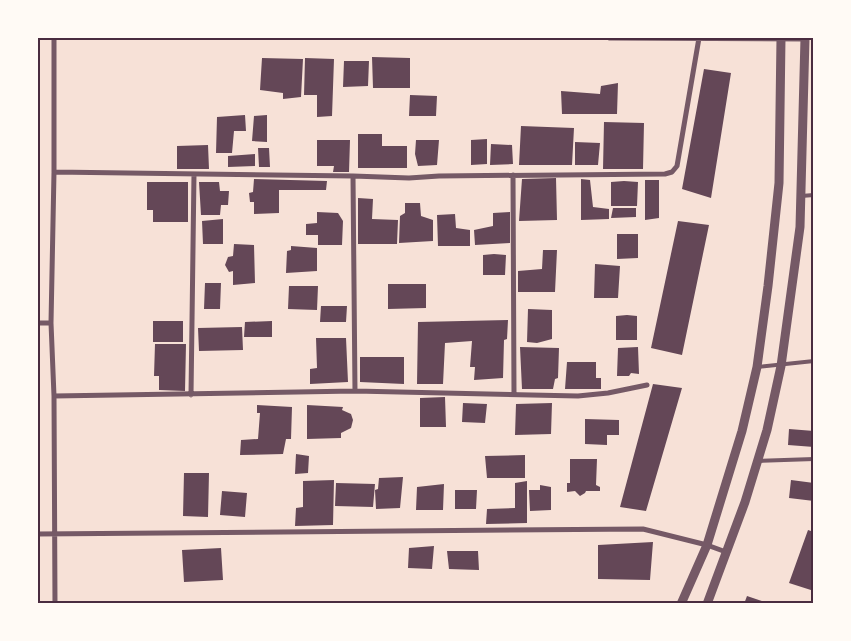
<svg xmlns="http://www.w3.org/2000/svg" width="851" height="641" font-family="Montserrat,sans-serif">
<rect width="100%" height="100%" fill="#f7e1d7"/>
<path fill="#644757" d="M372 57 410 58V88H373Z
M262 58 303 59 301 97 283 99V93L260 90Z
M305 58 334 59 332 116 317 117V95H304Z
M344 61H369L368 86 343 87Z
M704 69 731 73 711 198 682 189Z
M618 83 617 114H562L561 91 600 94 601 86Z
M410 95 437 96 436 116H409Z
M245 115 246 131H234L232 153H216L217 117Z
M267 115V142L252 141 254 116Z
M604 122 644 123 643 169H603Z
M521 126 574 128 572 165H519Z
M358 134H382V146H407V168H358Z
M487 139V164L471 165V140Z
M317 140H350L349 172H333L334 166H317Z
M416 140H439L437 165 418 166 415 154Z
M575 142 600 143 598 165H575Z
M491 144 512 145 513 164 490 165Z
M208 145 209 169H177V146Z
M258 148H269L270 167H259Z
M255 154V166L228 167V156Z
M556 178 557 220 519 221 522 179Z
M254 179 327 181 326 190H279V213L254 214V202H250L249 193 253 192Z
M581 179 590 180 593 207 609 209V219L581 220Z
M645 180H659V218L645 220Z
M624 181 638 182 637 206H611V182Z
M147 182H188V222H153V210H147Z
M199 182H219L220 191H229L228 205H221L220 215H201Z
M358 198 373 199 372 219 398 220 397 244H358Z
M405 203H420L421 216 433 220V241L399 243 400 216 405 213Z
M613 208H636V217L611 218Z
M317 212 338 213 343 221 342 245H318V235H306V224L317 223Z
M510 212V243L475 245 474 230 493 226V213Z
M455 214 456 228 470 230V246H438L437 215Z
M223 219V244H203L202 221Z
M678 221 709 225 682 355 651 348Z
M617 234H638V258L617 259Z
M234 244 254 245 255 283 233 285V271L229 272 225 265 228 257 233 256Z
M291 246 317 248V271L286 273 287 251 291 250Z
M543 250H557L555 292H518V271L542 269Z
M494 254 506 255 505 275H483V255Z
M595 264 620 266 618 298H594Z
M205 283H221L220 309H204Z
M388 284H426V308L388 309Z
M289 286H318L317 310 288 309Z
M321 306H347L346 322H320Z
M528 309 552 310V339L537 343 527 342Z
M627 315 637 316V340H616V316Z
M508 320 507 339 504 340 503 378 474 380 475 367H470L472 341 445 343 443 384H417L418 322Z
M153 321H183V342H153Z
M272 321V337H244L245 322Z
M242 327 243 350 199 351 198 328Z
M316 338H346L348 382 310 384V369L317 368Z
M155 344H186L185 391 159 390V376H154Z
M520 347 559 348 558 378 555 379 553 389H522Z
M638 347 639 374 631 373 629 376H617L618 348Z
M360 357H404V384L360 382Z
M567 362H596V378H601V389H565Z
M653 384 682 388 646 511 620 507Z
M445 397 446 427H420V398Z
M463 403 487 404 485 423 462 422Z
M552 403 551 434 515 435 516 404Z
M257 405 292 407 291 439H286L283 454 240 455 241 440 258 439 260 413H257Z
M307 405 343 407 342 410 351 414 353 420 351 428 341 433V438L307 439Z
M585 419 619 420V435H607V445L585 444Z
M789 429 814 431V447L788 445Z
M296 454 309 456 308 473 295 474Z
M525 455V478H487L485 456Z
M570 459H597L596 485 600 487V491H586L585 493 580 496 575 491 567 492V483H570Z
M184 473H209L208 517 183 516Z
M403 477 400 508 376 509 375 490 378 489 379 478Z
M334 480 333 525 295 526 296 508 303 507V481Z
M791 480 814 483V501L789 498Z
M527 481V523L486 524 487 509 515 508V483Z
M336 483 375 484 373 507 335 506Z
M444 484 443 510H416L417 487Z
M540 485 551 487V510L530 511 529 490H540Z
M455 490H477L476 509H455Z
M222 491 247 493 245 517 220 515Z
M808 530 814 532V591L789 583Z
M653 542 650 580 598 579V545Z
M434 546 432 569 408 568 409 548Z
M221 548 223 580 184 582 182 550Z
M447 551H478L479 570 449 569Z
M747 596 768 603V604H744Z"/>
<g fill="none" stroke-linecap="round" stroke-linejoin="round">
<path stroke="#755966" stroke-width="4" d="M801 196 814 195
M757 367 814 361
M758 461 814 459"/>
<path stroke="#755966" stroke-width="5" d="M54 38V172L51 323 54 396 55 604
M609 38 805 39
M54 172 353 176 409 178 439 176 665 174 672 172 677 166 699 38
M513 175 514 394
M353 176 355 391
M38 323H51
M191 395 194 174
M54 396 355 391 578 396 608 393 647 385
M38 534 643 529 707 545 726 552"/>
<path stroke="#755966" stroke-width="9" d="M681 604 707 545 742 431 757 367 768 286 779 183 781 38
M707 604 745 502 767 430 781 366 800 227 805 38"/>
</g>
<rect width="851" height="641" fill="none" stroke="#fffaf5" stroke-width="78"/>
<rect x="39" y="39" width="773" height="563" fill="none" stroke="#4a2c40" stroke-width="2"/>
</svg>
